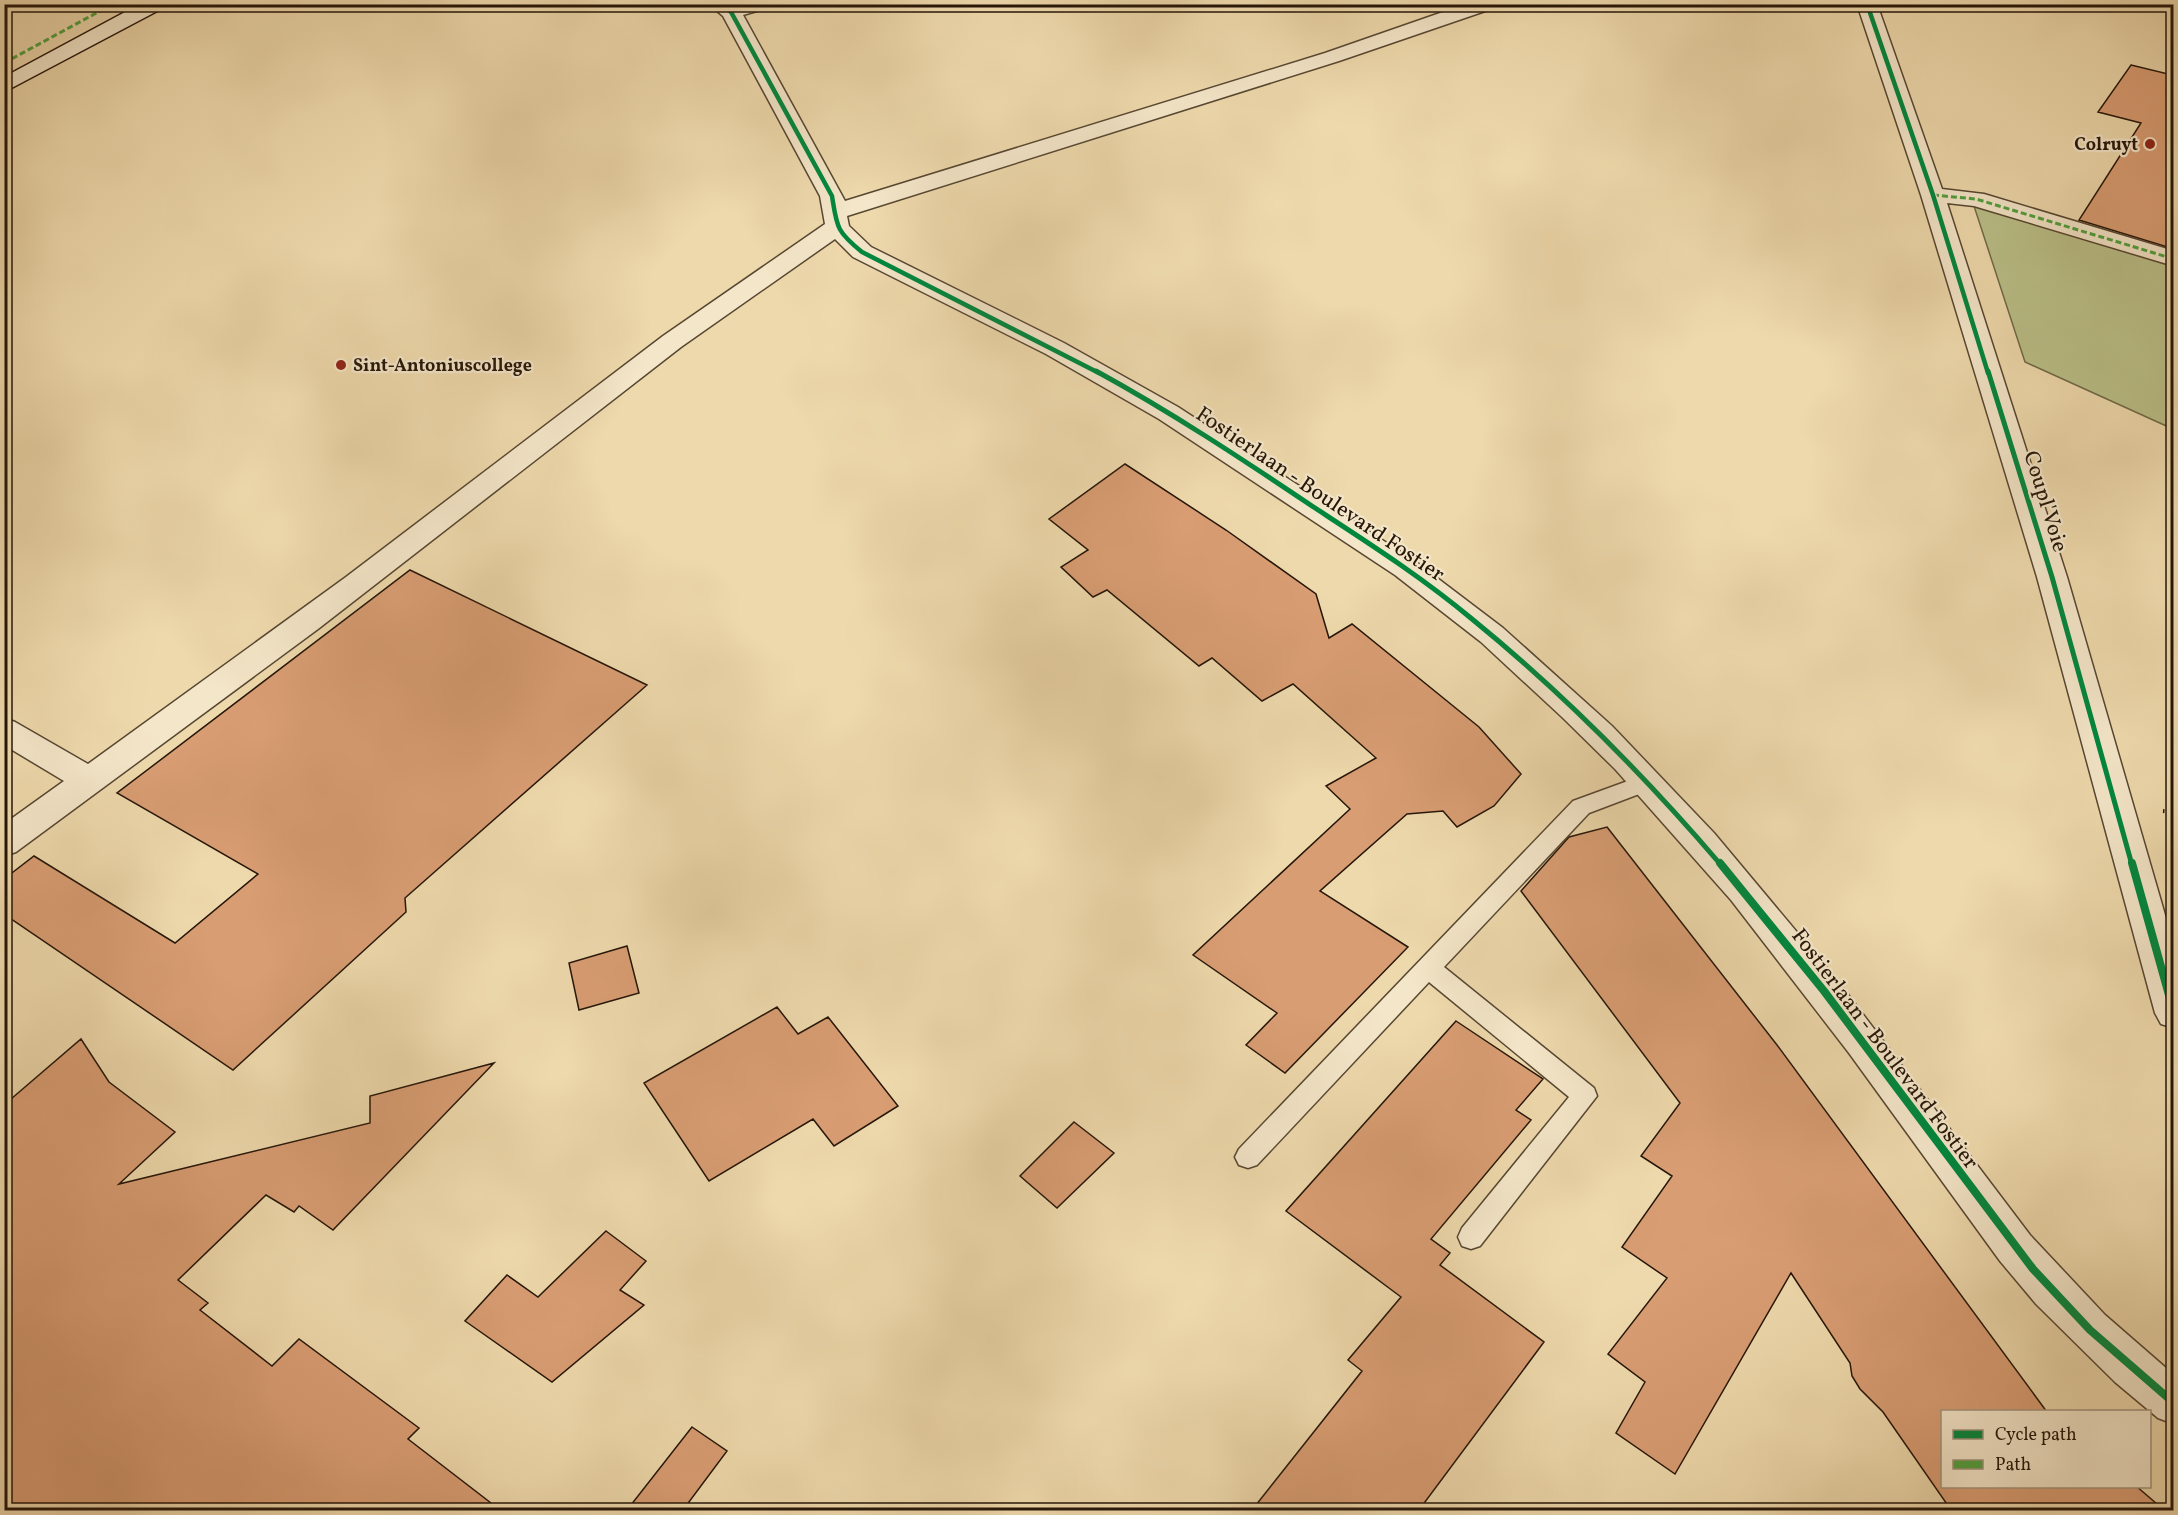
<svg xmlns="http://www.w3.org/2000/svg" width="2178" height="1515" font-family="Vollkorn,serif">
<rect width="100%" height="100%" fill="#eed9ac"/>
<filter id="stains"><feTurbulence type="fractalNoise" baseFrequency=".00333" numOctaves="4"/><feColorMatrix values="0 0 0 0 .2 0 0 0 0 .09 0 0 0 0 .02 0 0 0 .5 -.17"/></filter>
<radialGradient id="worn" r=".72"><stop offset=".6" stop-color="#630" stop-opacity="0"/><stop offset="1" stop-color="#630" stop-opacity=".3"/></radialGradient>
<path fill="#babf88" stroke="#706a48" stroke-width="1.5" d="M1973 203 2173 265V429L2025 362Z"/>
<path fill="#d99d73" stroke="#251609" stroke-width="1.5" d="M2131 65 2172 75 2174 72V249L2079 220 2141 123 2098 112Z
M1125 464 1226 530 1316 594 1329 638 1352 624 1479 727 1521 774 1494 806 1457 827 1443 811 1407 814 1320 891 1408 947 1285 1073 1246 1045 1277 1013 1193 955 1350 809 1326 786 1376 758 1293 684 1262 701 1212 658 1199 666 1107 590 1093 597 1061 567 1088 550 1049 519Z
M410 570 647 685 405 898 406 912 233 1070 4 914V879L34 856 175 943 258 874 117 793Z
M1607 827 1777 1045 2047 1412H1942V1486H2136L2164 1510H1951L1883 1412 1860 1389 1852 1376 1850 1363 1791 1273 1675 1474 1616 1433 1645 1382 1608 1354 1667 1278 1622 1247 1672 1176 1641 1156 1680 1103 1521 891 1569 837Z
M627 946 639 993 579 1010 569 963Z
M777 1007 798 1034 828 1017 898 1106 834 1146 813 1119 709 1181 644 1083Z
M1456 1021 1543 1079 1516 1110 1531 1120 1431 1239 1450 1253 1440 1265 1544 1342 1419 1510H1252L1362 1371 1348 1360 1401 1297 1286 1211Z
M81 1039 109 1082 175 1132 119 1184 370 1123V1096L494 1063 333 1230 299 1206 294 1212 266 1195 178 1280 208 1303 200 1310 272 1366 299 1339 419 1428 408 1439 500 1510H4V1105Z
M1074 1122 1114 1153 1057 1208 1020 1176Z
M606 1231 646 1261 620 1290 644 1305 552 1382 465 1321 507 1275 538 1297Z
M692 1427 727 1451 683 1510H627Z"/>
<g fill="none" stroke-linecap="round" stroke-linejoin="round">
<defs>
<path id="lane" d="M1647 774 1655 776 1658 782 1655 788 1589 813 1444 967 1594 1088 1597 1096 1480 1246 1471 1249 1462 1246 1458 1237 1462 1228 1569 1097 1429 982 1257 1165 1248 1168 1239 1165 1235 1157 1239 1149 1573 801Z"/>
<path id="street" d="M709 4H770L767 8 743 15 845 201 1325 53 1466 4H1497L1494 8 1339 61 847 216 849 226 871 247 1064 343 1178 407 1416 562 1503 628 1612 726 1714 833 1837 980 2030 1235 2105 1315 2174 1375V1424L2158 1418 2115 1382 2036 1304 2000 1261 1849 1053 1731 900 1615 769 1562 717 1481 642 1395 575 1159 419 1046 354 853 257 835 239 681 347 318 629 16 852 4 856V824L64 781 4 745V718L15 722 88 764 346 577 663 336 825 224 820 196 723 16Z
M1857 4H1877L1942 189 1984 194 2174 251V266L1974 206 1947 203 2067 577 2174 946V1028L2161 1024 2155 1013 2037 577 1921 195Z"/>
<path id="secondary" d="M140 4H166L163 8 4 92V77Z"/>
</defs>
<use href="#lane" stroke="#574732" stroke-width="3"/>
<use href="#street" stroke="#574732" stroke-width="3"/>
<use href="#secondary" stroke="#251609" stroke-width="3"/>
<path stroke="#251609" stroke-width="4" stroke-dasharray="1.5 3" stroke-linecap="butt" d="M2163 811 2174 812"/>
<use href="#lane" fill="#f4e6c9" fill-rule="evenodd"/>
<use href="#street" fill="#f4e6c9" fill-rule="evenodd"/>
<use href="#secondary" fill="#f4e6c9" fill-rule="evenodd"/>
<path stroke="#50a13e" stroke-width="3" stroke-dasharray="6 3" stroke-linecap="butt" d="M4 63 113 4
M1933 195 1976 199 2174 259"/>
<defs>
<path id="cycleway-far2" d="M719 4 731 12 832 196C837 227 836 231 862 252L1099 373
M1867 4 1933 195 1988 373"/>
<path id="cycleway-far1" d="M1096 371C1171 412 1242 459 1312 506 1367 542 1422 577 1472 619 1563 693 1645 776 1721 865
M1988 371 2052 577 2132 865"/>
<path id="cycleway" d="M1720 863 1824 991 2033 1269 2090 1330 2174 1403
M2132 863 2174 1013"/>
</defs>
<use href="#cycleway-far2" stroke="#f4e6c9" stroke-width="7"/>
<use href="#cycleway-far1" stroke="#f4e6c9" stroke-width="9"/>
<use href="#cycleway" stroke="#f4e6c9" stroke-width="11"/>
<use href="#cycleway-far2" stroke="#00873e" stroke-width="4.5"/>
<use href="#cycleway-far1" stroke="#00873e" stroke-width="5"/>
<use href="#cycleway" stroke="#00873e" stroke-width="8"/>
</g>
<g fill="#8f2418" stroke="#f4e6c9" stroke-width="2">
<circle cx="2150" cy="144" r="6"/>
<circle cx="341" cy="365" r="6"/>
</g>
<g text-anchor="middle" stroke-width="4.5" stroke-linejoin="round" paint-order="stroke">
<g font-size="18" font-weight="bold" fill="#251609" stroke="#f4e6c9" text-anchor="end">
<text x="2138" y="150">Colruyt</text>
<text x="353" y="371" text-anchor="start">Sint-Antoniuscollege</text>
</g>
<g font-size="22" fill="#251609" stroke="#f4e6c9">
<text transform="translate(1321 493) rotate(34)" y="8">Fostierlaan - Boulevard Fostier</text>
<text transform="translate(2047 501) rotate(73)" y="8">Coupl'Voie</text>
<text transform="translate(1886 1048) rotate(53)" y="8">Fostierlaan - Boulevard Fostier</text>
</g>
</g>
<rect width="2178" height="1515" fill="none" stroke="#eed9ac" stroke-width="24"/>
<rect x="6" y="6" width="2166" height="1503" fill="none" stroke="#251609" stroke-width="3"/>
<rect x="12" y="12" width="2154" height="1491" fill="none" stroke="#251609" stroke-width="1.5"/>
<rect x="1941" y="1410" width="210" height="78" fill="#f4e6c9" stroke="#a1937c" stroke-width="1.5"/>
<rect x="1953" y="1430" width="30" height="9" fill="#00873e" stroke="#a1937c" stroke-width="1.5"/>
<text x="1995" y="1440" font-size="18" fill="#251609">Cycle path</text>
<rect x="1953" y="1460" width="30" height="9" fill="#50a13e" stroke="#a1937c" stroke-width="1.5"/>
<text x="1995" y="1470" font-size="18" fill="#251609">Path</text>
<rect width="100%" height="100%" filter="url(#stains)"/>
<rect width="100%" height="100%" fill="url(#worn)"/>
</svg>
